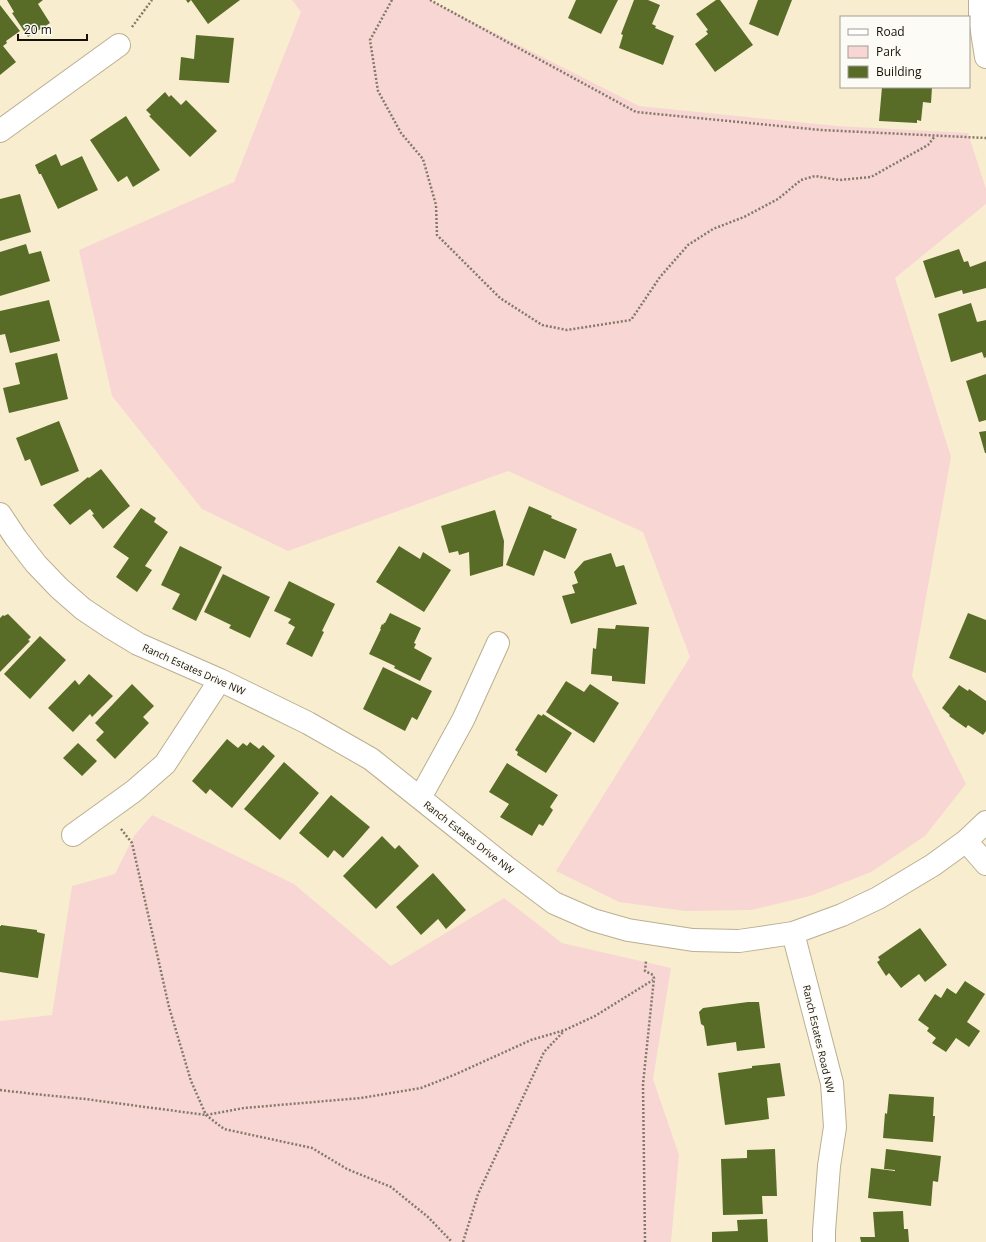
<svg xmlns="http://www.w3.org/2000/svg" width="986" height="1242" font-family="'Open Sans',sans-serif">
<rect width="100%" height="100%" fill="#f9edcf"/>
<path fill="#f8d6d4" d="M292 0H430L639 106 837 126 968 133 986 189V204L895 278 951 457 912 676 966 784 925 836 871 872 810 896 751 910 685 911 619 902 556 871 690 657 643 532 508 471 288 551 202 509 112 396 79 250 234 182 301 12Z
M152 815 294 884 391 966 504 898 562 943 671 968 653 1079 679 1155 671 1242H0V1021L52 1015 72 886 115 874 134 836Z"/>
<path fill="#586c28" d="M7 0H43L38 4 50 23 28 37 12 13 14 12Z
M186 0H240L208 24 191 0 188 3Z
M576 0H618L601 34 568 18Z
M634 0H648L660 5 652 24 656 26 655 28 674 36 663 65 619 48 623 35 621 34Z
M716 0H720L753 45 715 72 695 44 708 34 706 31 708 30 696 14Z
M758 0H792L778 36 749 24Z
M0 5 20 31 6 41 7 43 3 46 16 62 0 75Z
M196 35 234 38 229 83 179 80 181 57 194 59Z
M882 87H932L931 103 923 102 921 121 917 120V123L879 121Z
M165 92 169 97 171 95 181 105 186 100 217 131 190 157 149 116 151 115 146 110Z
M126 116 160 170 133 187 127 176 118 182 90 140Z
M56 154 61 166 82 156 98 190 58 209 41 174H39L35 165Z
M20 194 31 232 0 241V199Z
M26 244 29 254 41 251 50 281 0 296V252Z
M959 249 964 262 968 261 970 267 986 261V288L963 294 962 290 935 298 923 261Z
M49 300 60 341 10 353 5 334 0 335V311Z
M971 303 977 322 986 320V357L984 358 982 352 951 362 938 314Z
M57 353 68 399 9 413 3 388 20 384 15 363Z
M986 374V420L979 422 966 381Z
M59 421 79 471 41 486 30 459 25 461 16 438Z
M986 431V453H985L979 432Z
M101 469 130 506 103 529 92 515 94 514 90 509 70 525 53 505 88 477 89 478Z
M529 506 552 516 551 518 577 529 565 559 544 550 534 576 506 565Z
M141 508 156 518 154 522 168 532 145 566 152 570 137 592 116 577 129 558 113 547Z
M495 510 504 541 503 566 470 576 469 552 459 555 458 551 449 553 441 526Z
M180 546 222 567 196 621 172 609 180 594 161 585Z
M399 546 420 559 423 552 451 570 424 612 376 582Z
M611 553 616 567 624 565 637 604 571 624 562 596 575 593 572 585 578 583 574 572 584 561Z
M223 574 270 597 250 638 229 628 231 625 204 612Z
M289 581 335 604 322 631 324 632 312 657 286 644 295 627 288 623 291 619 274 611Z
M390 613 421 628 414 643 416 644 414 648 432 658 420 681 394 668 395 666 369 654 381 629H380L382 624 383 625 384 623H385Z
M968 613 986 620V673L949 658Z
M8 614 31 637 28 640 30 641 0 672V618L3 615 4 616Z
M616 625 649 627 645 684 612 681V676L591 674 593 648 596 649 598 628 615 629Z
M40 636 66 660 30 699 4 674Z
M383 667 432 691 417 720 412 717 405 731 363 709Z
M89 674 113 696 92 717 90 714 73 732 48 708 75 680 79 685Z
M566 681 584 692 590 684 619 703 594 743 546 712Z
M132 684 154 706 143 717 149 723 115 759 96 740 104 732 95 723Z
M959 685 968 691 969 689 986 701V731L983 735 968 725 966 728 949 716 950 715 942 708Z
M538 714 542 716 543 714 572 733 546 773 517 755 518 752 515 750Z
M227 739 238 748 243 743 247 746 250 742 259 749 263 745 275 756 232 808 210 789 206 794 192 781Z
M78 743 97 761 82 776 63 758Z
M284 762 319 793 280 840 244 809Z
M507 763 558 795 550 807 553 810 543 826 539 824 532 836 500 817 509 804 489 792Z
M331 795 370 827 343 858 334 850 328 858 299 833Z
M382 836 395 849 399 845 419 866 376 909 343 876Z
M433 873 466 910 446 929 438 919 421 935 396 907Z
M1 925 37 930V932L45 934 38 978 0 972V926H1Z
M920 928 947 965 925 982 919 974 901 988 889 973 886 976 877 962 880 960 878 957Z
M965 981 985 994 967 1022 980 1031 969 1047 956 1038 946 1052 932 1043 936 1038 927 1031 929 1028 918 1020 935 994 941 998 947 988 956 994Z
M748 1002H759L765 1048 737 1051 736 1042 707 1046 704 1026 701 1024 699 1012 703 1008Z
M780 1063 785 1096 767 1098 769 1119 725 1125 718 1073 752 1068V1066Z
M889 1094 934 1097 933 1116H935L933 1142 883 1138 885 1113 887 1114Z
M775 1149 777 1196H762L763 1214 723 1215 721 1159 747 1158V1150Z
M886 1149 941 1156 938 1182 933 1181 931 1206 868 1198 871 1168 895 1171V1170L884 1169Z
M903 1211 904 1229H908L909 1242H861L860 1237H875L873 1212Z
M767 1219 768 1242H712V1232L738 1231 737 1220Z"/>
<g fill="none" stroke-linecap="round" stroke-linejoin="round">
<defs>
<path id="minor" d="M980 0V19L986 57
M0 131 119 45
M0 514 16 538 36 564 59 588 83 609 110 627 138 644 220 680 308 723 371 759 505 866 554 903 593 920 628 930 693 940 739 941 793 933 842 915 878 898 933 865 966 841 986 822
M420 798 463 720 498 643
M73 835 134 791 165 764 220 680
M966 841 986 864
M793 933 832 1083 835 1127 829 1166 824 1231V1242"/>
</defs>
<use href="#minor" stroke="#baaf92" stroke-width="24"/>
<path stroke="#827a66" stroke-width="2.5" stroke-dasharray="2 2" stroke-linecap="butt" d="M392 0 370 40 378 91 401 133 423 159 436 205 437 235 500 298 542 325 567 330 631 320 660 277 688 245 713 229 744 217 778 199 801 180 815 176 839 180 871 177 928 145 935 136
M430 0 636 112 821 130 986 138
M132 27 152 0
M121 829 132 843 169 1007 191 1081 206 1115 224 1129 312 1148 347 1169 391 1187 428 1217 452 1242
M0 1090 34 1094 85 1099 206 1115 244 1108 361 1098 421 1088 454 1075 531 1040 565 1030 595 1016 653 980
M463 1242 478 1194 544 1052 564 1031
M645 1242 643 1084 654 978 653 975 645 971 646 961"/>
<use href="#minor" stroke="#fff" stroke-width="22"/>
</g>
<g text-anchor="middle" stroke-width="3" stroke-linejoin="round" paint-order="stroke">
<g font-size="10" fill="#151107" stroke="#fdfbf5">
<text transform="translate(194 669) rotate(24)" y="4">Ranch Estates Drive NW</text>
<text transform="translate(469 837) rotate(38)" y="4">Ranch Estates Drive NW</text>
<text transform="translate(819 1039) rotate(77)" y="4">Ranch Estates Road NW</text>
</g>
</g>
<rect x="840" y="16" width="130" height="72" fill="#fdfbf5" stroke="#a09d96"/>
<rect x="848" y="29" width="20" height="6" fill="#ffffff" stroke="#a09d96"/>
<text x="876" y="36" font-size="12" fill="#151107">Road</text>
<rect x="848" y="46" width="20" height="12" fill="#f8d6d4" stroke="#a09d96"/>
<text x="876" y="56" font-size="12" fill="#151107">Park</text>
<rect x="848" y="66" width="20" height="12" fill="#586c28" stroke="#a09d96"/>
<text x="876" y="76" font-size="12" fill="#151107">Building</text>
<path d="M18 34v6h69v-6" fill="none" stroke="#151107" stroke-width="2"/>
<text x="24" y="34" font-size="12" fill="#151107" stroke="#fdfbf5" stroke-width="3" paint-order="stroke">20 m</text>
</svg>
